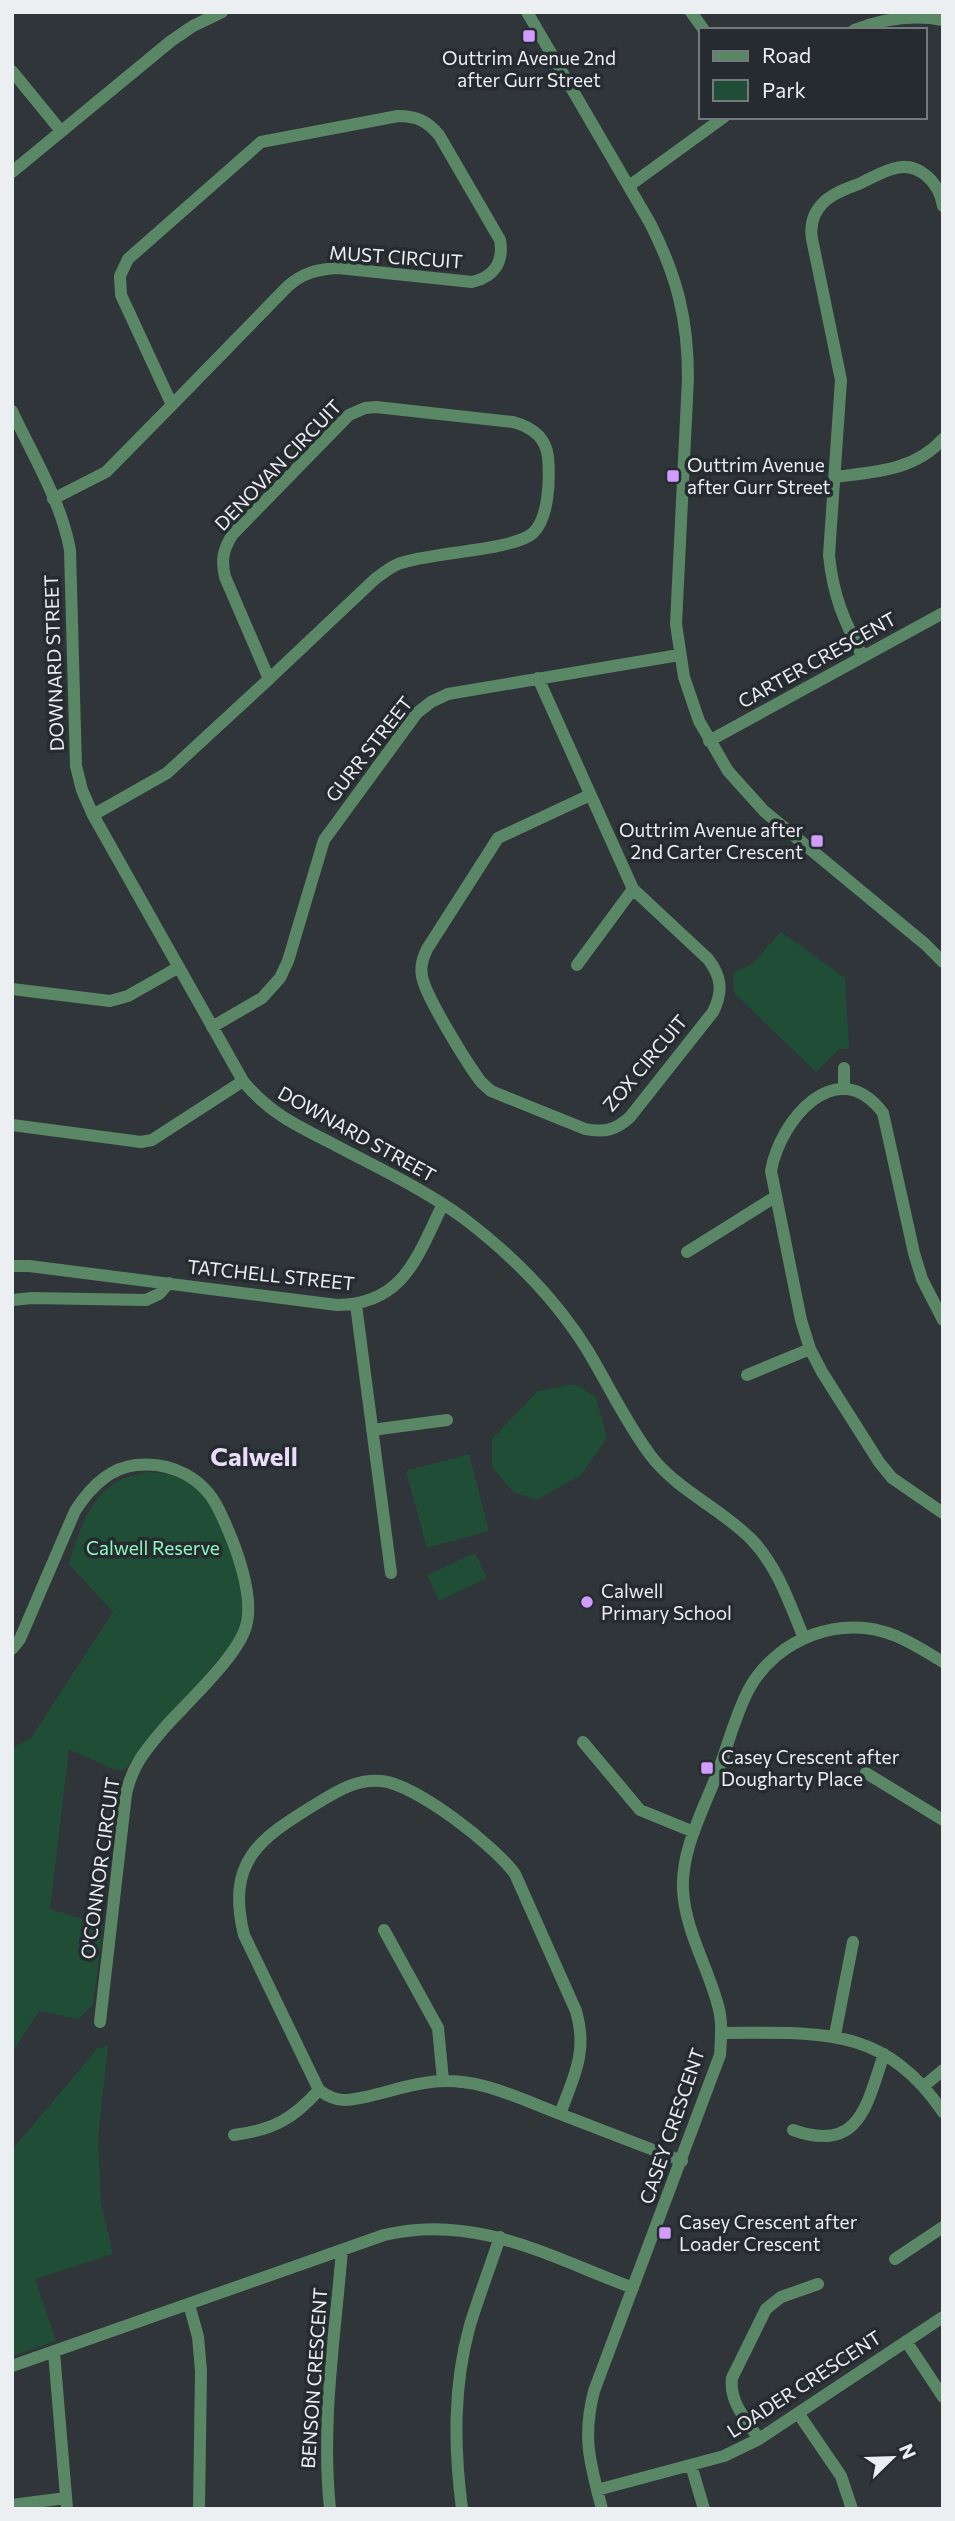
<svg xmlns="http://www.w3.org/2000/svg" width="955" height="2521" font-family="Commissioner,sans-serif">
<rect width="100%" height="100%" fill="#30353a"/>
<path fill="#204d36" d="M781 932 845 978 849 1048 838 1050 816 1072 734 993 733 973 752 964Z
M575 1384 596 1397 607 1438 581 1475 536 1500 513 1492 492 1467V1439L538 1391Z
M469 1454 489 1531 427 1548 406 1471Z
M148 1472 174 1474 201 1489 216 1513 246 1596 238 1637 123 1771 110 1768 69 1749 50 1909 103 1925 93 2004 79 2019 39 2011 12 2053V1748L31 1738 113 1612 69 1564C78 1532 90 1496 120 1480 128 1476 139 1475 148 1472Z
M475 1553 487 1578 439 1601 427 1575Z
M108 2045 98 2138 101 2203 113 2254 35 2279 56 2341 12 2356V2150L97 2049Z"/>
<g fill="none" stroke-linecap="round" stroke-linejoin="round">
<path stroke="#5a8866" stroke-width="12" d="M527 12 650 223C677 276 688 319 688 378L676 624 684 677 699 721 728 771 764 811 925 944 943 962
M691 12 704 30
M854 30C883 19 912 14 943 20
M12 71 61 131
M12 172 171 41 193 26 222 12
M629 186 724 117
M12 411C33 456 61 501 70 550L76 766 82 790 93 815 243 1081C269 1113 297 1126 333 1144 376 1167 422 1188 462 1217 511 1254 556 1299 588 1351 609 1386 626 1423 651 1456 678 1491 722 1509 752 1540 778 1567 790 1605 804 1638
M835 477C874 472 914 471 943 439
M53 499 106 472 172 405 121 295 120 276 128 259 261 142 398 116C417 116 427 121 439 135L500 240C504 262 494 277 472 282L338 268C318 269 302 273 287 287L172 405
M863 657C844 621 833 596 829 555L841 380 812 239C810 226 813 213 823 203 832 193 849 188 861 183 871 178 882 172 892 169 918 160 939 182 943 206
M538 678 633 889 708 959C722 977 723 992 713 1012L630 1117C616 1130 604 1133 585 1129L491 1091 481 1082C467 1063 425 996 422 976 420 966 423 958 427 949L498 838 590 795
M709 741 943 613
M93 815 167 773 269 679 225 577C221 560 223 549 233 534L349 415 365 408 376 407 513 422C532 427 546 437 548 457 550 479 549 518 533 533 513 551 428 552 398 564 389 568 382 574 375 579L269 679
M577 965 633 889
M12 989 110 1001 128 996 179 967
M212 1027 262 998 280 978 288 961 324 840 417 713 431 702 448 694 679 655
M844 1089V1068
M12 1125 141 1142 152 1140 243 1081
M687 1252 775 1197
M12 1266H29L337 1305C404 1304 417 1257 443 1204
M12 1300 32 1298 146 1300 159 1294 169 1283
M356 1305 391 1573
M943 1320 922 1279 914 1253 883 1113C837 1052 780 1120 771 1171L801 1320 810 1349 822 1372 879 1462 892 1478 943 1513
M747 1375 810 1349
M372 1430 447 1420
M12 1649 20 1639 75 1511C89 1489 108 1468 136 1465 171 1461 204 1478 219 1510 234 1541 258 1600 244 1632 232 1661 188 1702 166 1726 146 1750 133 1763 126 1794L100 2022
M583 1742 640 1810 694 1832
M866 1773 943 1820
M384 1930 438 2028 443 2080
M722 2033C817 2033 883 2024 943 2112
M835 2035 853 1942
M924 2086 943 2070
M560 2114C516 2097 473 2074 424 2083 401 2086 365 2100 344 2100 334 2100 327 2096 319 2090L244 1935C226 1861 259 1839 316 1804 337 1791 356 1779 381 1781 416 1784 495 1846 515 1874L576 2011C588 2052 574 2076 560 2114L682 2161
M793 2130C860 2154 867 2104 884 2054
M234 2135C273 2130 293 2119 319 2090
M895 2259 943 2227
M189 2304 198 2337 201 2371 199 2509
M906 2341 943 2397
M54 2352 67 2509
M12 2366 384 2235C475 2213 550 2257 633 2288
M798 2413 841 2476 852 2509
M759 2439C746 2420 729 2402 732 2378L766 2309 781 2297 818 2284
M691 2465 704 2509
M597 2490 724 2456 759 2439 943 2317
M12 2505 66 2498
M330 2509C321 2422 335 2336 342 2250
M462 2509C454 2447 453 2386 470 2325 479 2296 490 2267 500 2237
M602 2509C590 2463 582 2438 594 2391L720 2055C721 2037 723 2020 717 2002 707 1966 685 1929 683 1890 681 1850 703 1811 717 1774 728 1746 735 1715 749 1689 777 1638 842 1613 896 1636 913 1643 928 1653 943 1662"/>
</g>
<g fill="#d09dff" stroke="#262b30" stroke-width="2.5">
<rect x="522" y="29" width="14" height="14" rx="3.5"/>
<rect x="666" y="469" width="14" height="14" rx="3.5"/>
<rect x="810" y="834" width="14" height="14" rx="3.5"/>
<circle cx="587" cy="1602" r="7"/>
<rect x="700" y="1761" width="14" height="14" rx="3.5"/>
<rect x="658" y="2226" width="14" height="14" rx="3.5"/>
</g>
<g text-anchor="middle" stroke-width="7" stroke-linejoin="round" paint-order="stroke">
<g font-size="19" fill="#eceff2" stroke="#262b30" text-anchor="start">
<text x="529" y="65" text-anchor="middle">Outtrim Avenue 2nd<tspan x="529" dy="22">after Gurr Street</tspan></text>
<text x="687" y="472">Outtrim Avenue<tspan x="687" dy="22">after Gurr Street</tspan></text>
<text x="803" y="837" text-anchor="end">Outtrim Avenue after<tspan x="803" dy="22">2nd Carter Crescent</tspan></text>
<text x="601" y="1598">Calwell<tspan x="601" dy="22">Primary School</tspan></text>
<text x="721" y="1764">Casey Crescent after<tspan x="721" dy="22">Dougharty Place</tspan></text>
<text x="679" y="2229">Casey Crescent after<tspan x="679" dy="22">Loader Crescent</tspan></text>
</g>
<g font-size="19" fill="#eceff2" stroke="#262b30">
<text transform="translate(396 257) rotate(4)" y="7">MUST CIRCUIT</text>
<text transform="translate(278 465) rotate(-46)" y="7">DENOVAN CIRCUIT</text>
<text transform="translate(817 660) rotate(-29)" y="7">CARTER CRESCENT</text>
<text transform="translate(54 663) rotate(-92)" y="7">DOWNARD STREET</text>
<text transform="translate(369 749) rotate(-52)" y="7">GURR STREET</text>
<text transform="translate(645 1063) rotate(-50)" y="7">ZOX CIRCUIT</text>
<text transform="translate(357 1134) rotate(29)" y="7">DOWNARD STREET</text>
<text transform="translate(271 1275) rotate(6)" y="7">TATCHELL STREET</text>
<text transform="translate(100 1868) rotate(-82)" y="7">O'CONNOR CIRCUIT</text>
<text transform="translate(672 2126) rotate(-71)" y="7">CASEY CRESCENT</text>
<text transform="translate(314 2378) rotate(-86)" y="7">BENSON CRESCENT</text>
<text transform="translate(804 2384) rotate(-33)" y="7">LOADER CRESCENT</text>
</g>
<g font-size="19" fill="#8efac2" stroke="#262b30">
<text x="153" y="1555">Calwell Reserve</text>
</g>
<g font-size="26" font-weight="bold" fill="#eaddf9" stroke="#262b30">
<text x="254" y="1466">Calwell</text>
</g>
</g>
<rect width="955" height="2521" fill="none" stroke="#eceff2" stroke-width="28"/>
<rect x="699" y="28" width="228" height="91" fill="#262b30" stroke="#75797e" stroke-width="2"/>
<rect x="713" y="51" width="35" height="10" fill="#5a8866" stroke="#75797e" stroke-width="2"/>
<text x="762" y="63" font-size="21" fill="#eceff2">Road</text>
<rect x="713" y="80" width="35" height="21" fill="#204d36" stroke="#75797e" stroke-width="2"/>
<text x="762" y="98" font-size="21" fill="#eceff2">Park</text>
<g transform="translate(892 2458) rotate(67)" stroke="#262b30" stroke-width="5" paint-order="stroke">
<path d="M0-5L12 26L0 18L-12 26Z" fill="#eceff2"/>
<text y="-10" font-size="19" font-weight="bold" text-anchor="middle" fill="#eceff2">N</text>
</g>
</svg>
